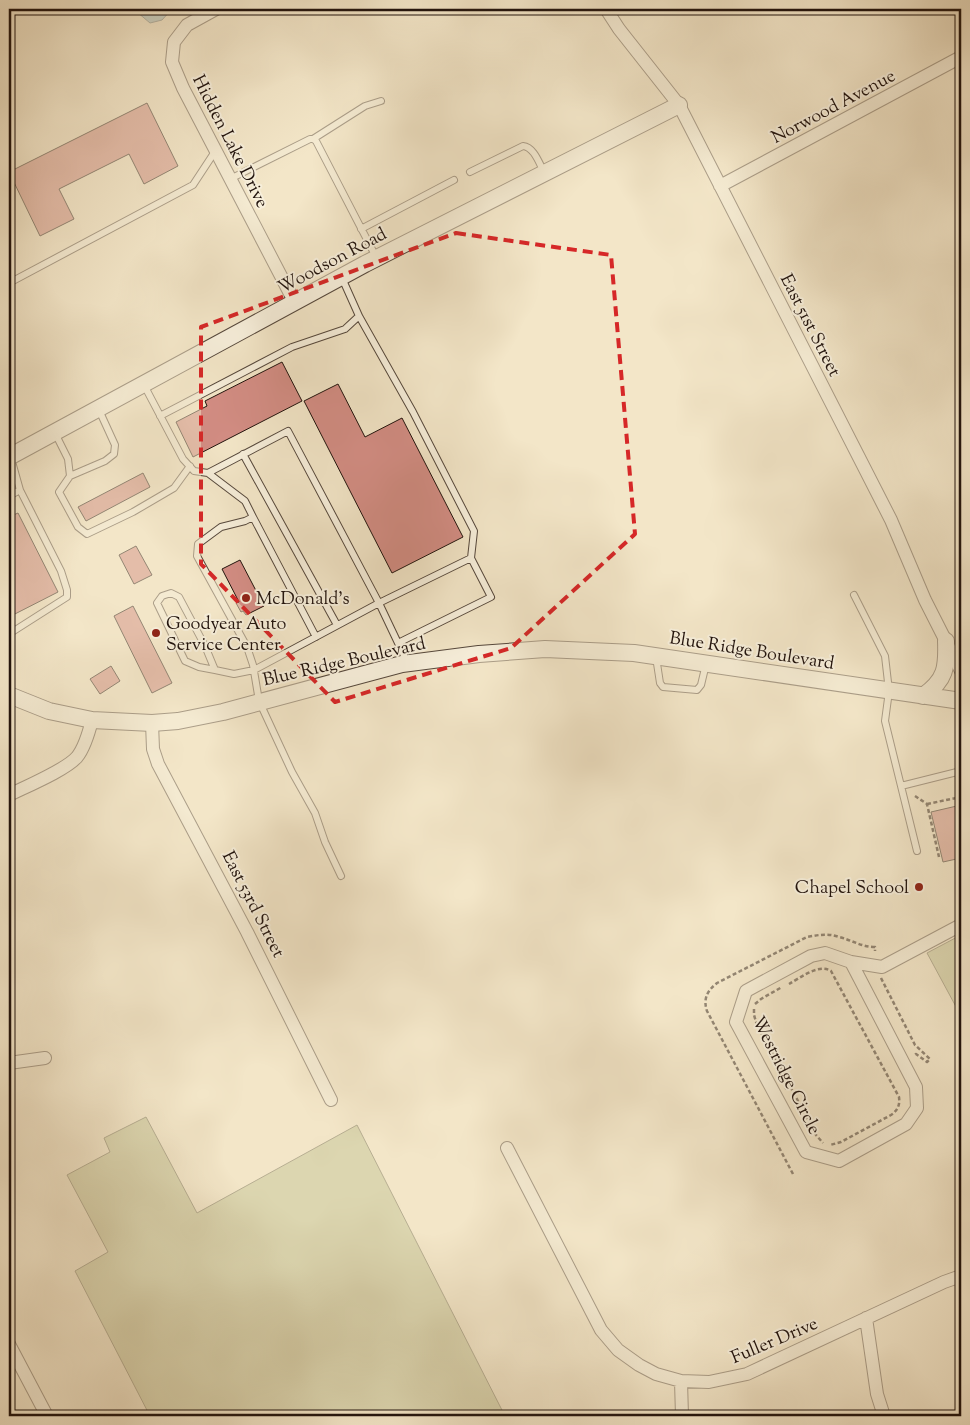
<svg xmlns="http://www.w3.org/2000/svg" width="970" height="1425" font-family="'Sorts Mill Goudy',serif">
<rect width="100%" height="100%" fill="#f3e6c8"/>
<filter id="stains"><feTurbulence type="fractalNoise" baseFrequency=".004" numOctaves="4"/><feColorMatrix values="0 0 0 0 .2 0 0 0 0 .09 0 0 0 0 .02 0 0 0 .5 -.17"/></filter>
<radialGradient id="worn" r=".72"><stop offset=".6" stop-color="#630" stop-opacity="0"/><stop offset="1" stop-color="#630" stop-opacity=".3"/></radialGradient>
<path fill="#c0c392" stroke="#706b50" d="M961 935V1016L927 953Z
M146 1117 197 1213 357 1125 505 1416H150L75 1271 108 1252 67 1175 110 1152 104 1138Z"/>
<path fill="#9fbdbf" stroke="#6d7978" d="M136 9H172L162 20 150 23 137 12Z"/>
<path fill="#d38d84" stroke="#21130d" d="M147 103 178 166 144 184 129 154 59 189 74 219 40 236 9 172Z
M282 362 302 401 193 457 176 422 207 406 205 401Z
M338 384 365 437 402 418 463 537 392 573 304 401Z
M143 473 150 487 86 521 78 507Z
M18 513 58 592 9 617V517Z
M136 546 152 575 134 584 119 555Z
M240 560 264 606 246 615 243 611 241 612 236 603 239 602 222 569Z
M133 606 172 683 152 693 114 616Z
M111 666 120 681 100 694 90 679Z
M961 805V858L943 862 931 812Z"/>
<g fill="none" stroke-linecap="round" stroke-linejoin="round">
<defs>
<path id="service" d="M313 139 365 106 381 101
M470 172 523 146C534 147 539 163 544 172
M230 179 310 139H313L316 141 376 257
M361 229 454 180
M9 283 193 185 216 150
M359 316 413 412 474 531 471 558
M144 385 183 459 194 471 208 473 245 501 253 517
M160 416 292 347 345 329 359 316 342 278
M55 433 68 459 70 476 59 492 78 527 87 534 133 512 174 488 190 466
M243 454 337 625
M208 473 288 431 379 603 407 662
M70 476 105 461 114 454 115 445 99 410
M9 496 20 490 11 458
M854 595 885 656 889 691 885 721 917 851
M9 634 67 597V590L61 571 20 490
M316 637 253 517 245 521 221 527 198 544 197 556 247 647 253 665 259 701 292 772 315 813 325 842 341 876
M656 657 660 683 663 687 697 690 701 685 706 664
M215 670 199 667 185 661 157 603 162 596 171 593 179 597 205 646 215 670 234 674 254 670 379 603 471 558 491 597 398 643
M901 786 961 771"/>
<path id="minor" d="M216 9 187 25 174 42 172 62 183 88 295 303
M606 9 619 29 679 105 891 520 925 600 961 671
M720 186 961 57
M152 723 153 749 158 764 247 932 331 1100
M9 795C25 787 66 770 77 757 85 747 89 732 92 720
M851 962 916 1087 917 1108 906 1124 839 1161 806 1152 736 1022 746 991 811 956 825 953 851 962 882 967 961 925
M9 1063 45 1058
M507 1148 601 1330 618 1350 639 1365 656 1374 681 1381 709 1382 747 1374 944 1282 961 1276
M866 1318 877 1394 884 1416
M9 1344 47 1416
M681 1381 682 1416"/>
<path id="tertiary" d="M9 457 365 264 679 105
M9 695 49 711 92 720 152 723 178 721 223 712 402 664 479 654 545 649 634 653 961 701
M923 696C946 680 947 667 946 641"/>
</defs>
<use href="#service" stroke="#56483c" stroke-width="8"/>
<use href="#minor" stroke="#56483c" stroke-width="14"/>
<use href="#tertiary" stroke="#56483c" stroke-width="18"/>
<path stroke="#21130d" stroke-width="2.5" stroke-dasharray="4 2.5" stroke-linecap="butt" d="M915 796 927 804 939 857
M927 804 961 797
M881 978 915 1045 930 1059 927 1062 916 1054 915 1055
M789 984C800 978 819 963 831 971L899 1097C900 1105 898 1110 891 1115L841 1142 830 1145
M755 1004 761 999 782 987
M754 1009V1015L757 1025 790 1086
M785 1089 790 1086 816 1135 823 1143
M793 1174 707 1011C703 999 707 991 717 983L807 937C818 935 828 933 839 937 852 940 861 947 875 947V951"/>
<use href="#service" stroke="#f7efdb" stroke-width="6"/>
<use href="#minor" stroke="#f7efdb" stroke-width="12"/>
<use href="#tertiary" stroke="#f7efdb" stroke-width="16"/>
</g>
<path d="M0 0H970V1425H0ZM456 233 611 255 635 534 511 648 335 702 201 564V327Z" fill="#f3e6c8" fill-opacity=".55" fill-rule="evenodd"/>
<path fill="none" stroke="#d62828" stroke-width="4" stroke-dasharray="10 6" stroke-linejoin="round" d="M456 233 611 255 635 534 511 648 335 702 201 564V327Z"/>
<g fill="#8f2418" stroke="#f7efdb" stroke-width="2">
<circle cx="246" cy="598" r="5"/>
<circle cx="156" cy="633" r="5"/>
<circle cx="919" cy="887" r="5"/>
</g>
<g text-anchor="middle" stroke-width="4" stroke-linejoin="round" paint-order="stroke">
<g font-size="18" fill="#21130d" stroke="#f7efdb">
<text transform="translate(833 106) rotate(-28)" y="6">Norwood Avenue</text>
<text transform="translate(231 141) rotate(63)" y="6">Hidden Lake Drive</text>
<text transform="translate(332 260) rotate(-28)" y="6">Woodson Road</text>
<text transform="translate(811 325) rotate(63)" y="6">East 51st Street</text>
<text transform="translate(752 650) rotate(9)" y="6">Blue Ridge Boulevard</text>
<text transform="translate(344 661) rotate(-13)" y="6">Blue Ridge Boulevard</text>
<text transform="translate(254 904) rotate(63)" y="6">East 53rd Street</text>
<text transform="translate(787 1075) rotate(63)" y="6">Westridge Circle</text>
<text transform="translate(774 1340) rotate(-23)" y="6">Fuller Drive</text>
</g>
<g font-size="18" fill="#21130d" stroke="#f7efdb" text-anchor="start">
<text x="256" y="604">McDonald's</text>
<text x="166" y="629">Goodyear Auto<tspan x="166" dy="21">Service Center</tspan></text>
<text x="909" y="893" text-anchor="end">Chapel School</text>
</g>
</g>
<rect width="970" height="1425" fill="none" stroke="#f3e6c8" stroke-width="30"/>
<rect x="10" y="10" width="950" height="1405" fill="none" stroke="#21130d" stroke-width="2.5"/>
<rect x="15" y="15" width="940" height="1395" fill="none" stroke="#21130d"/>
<rect width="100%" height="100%" filter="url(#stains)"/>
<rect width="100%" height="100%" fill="url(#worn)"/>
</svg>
